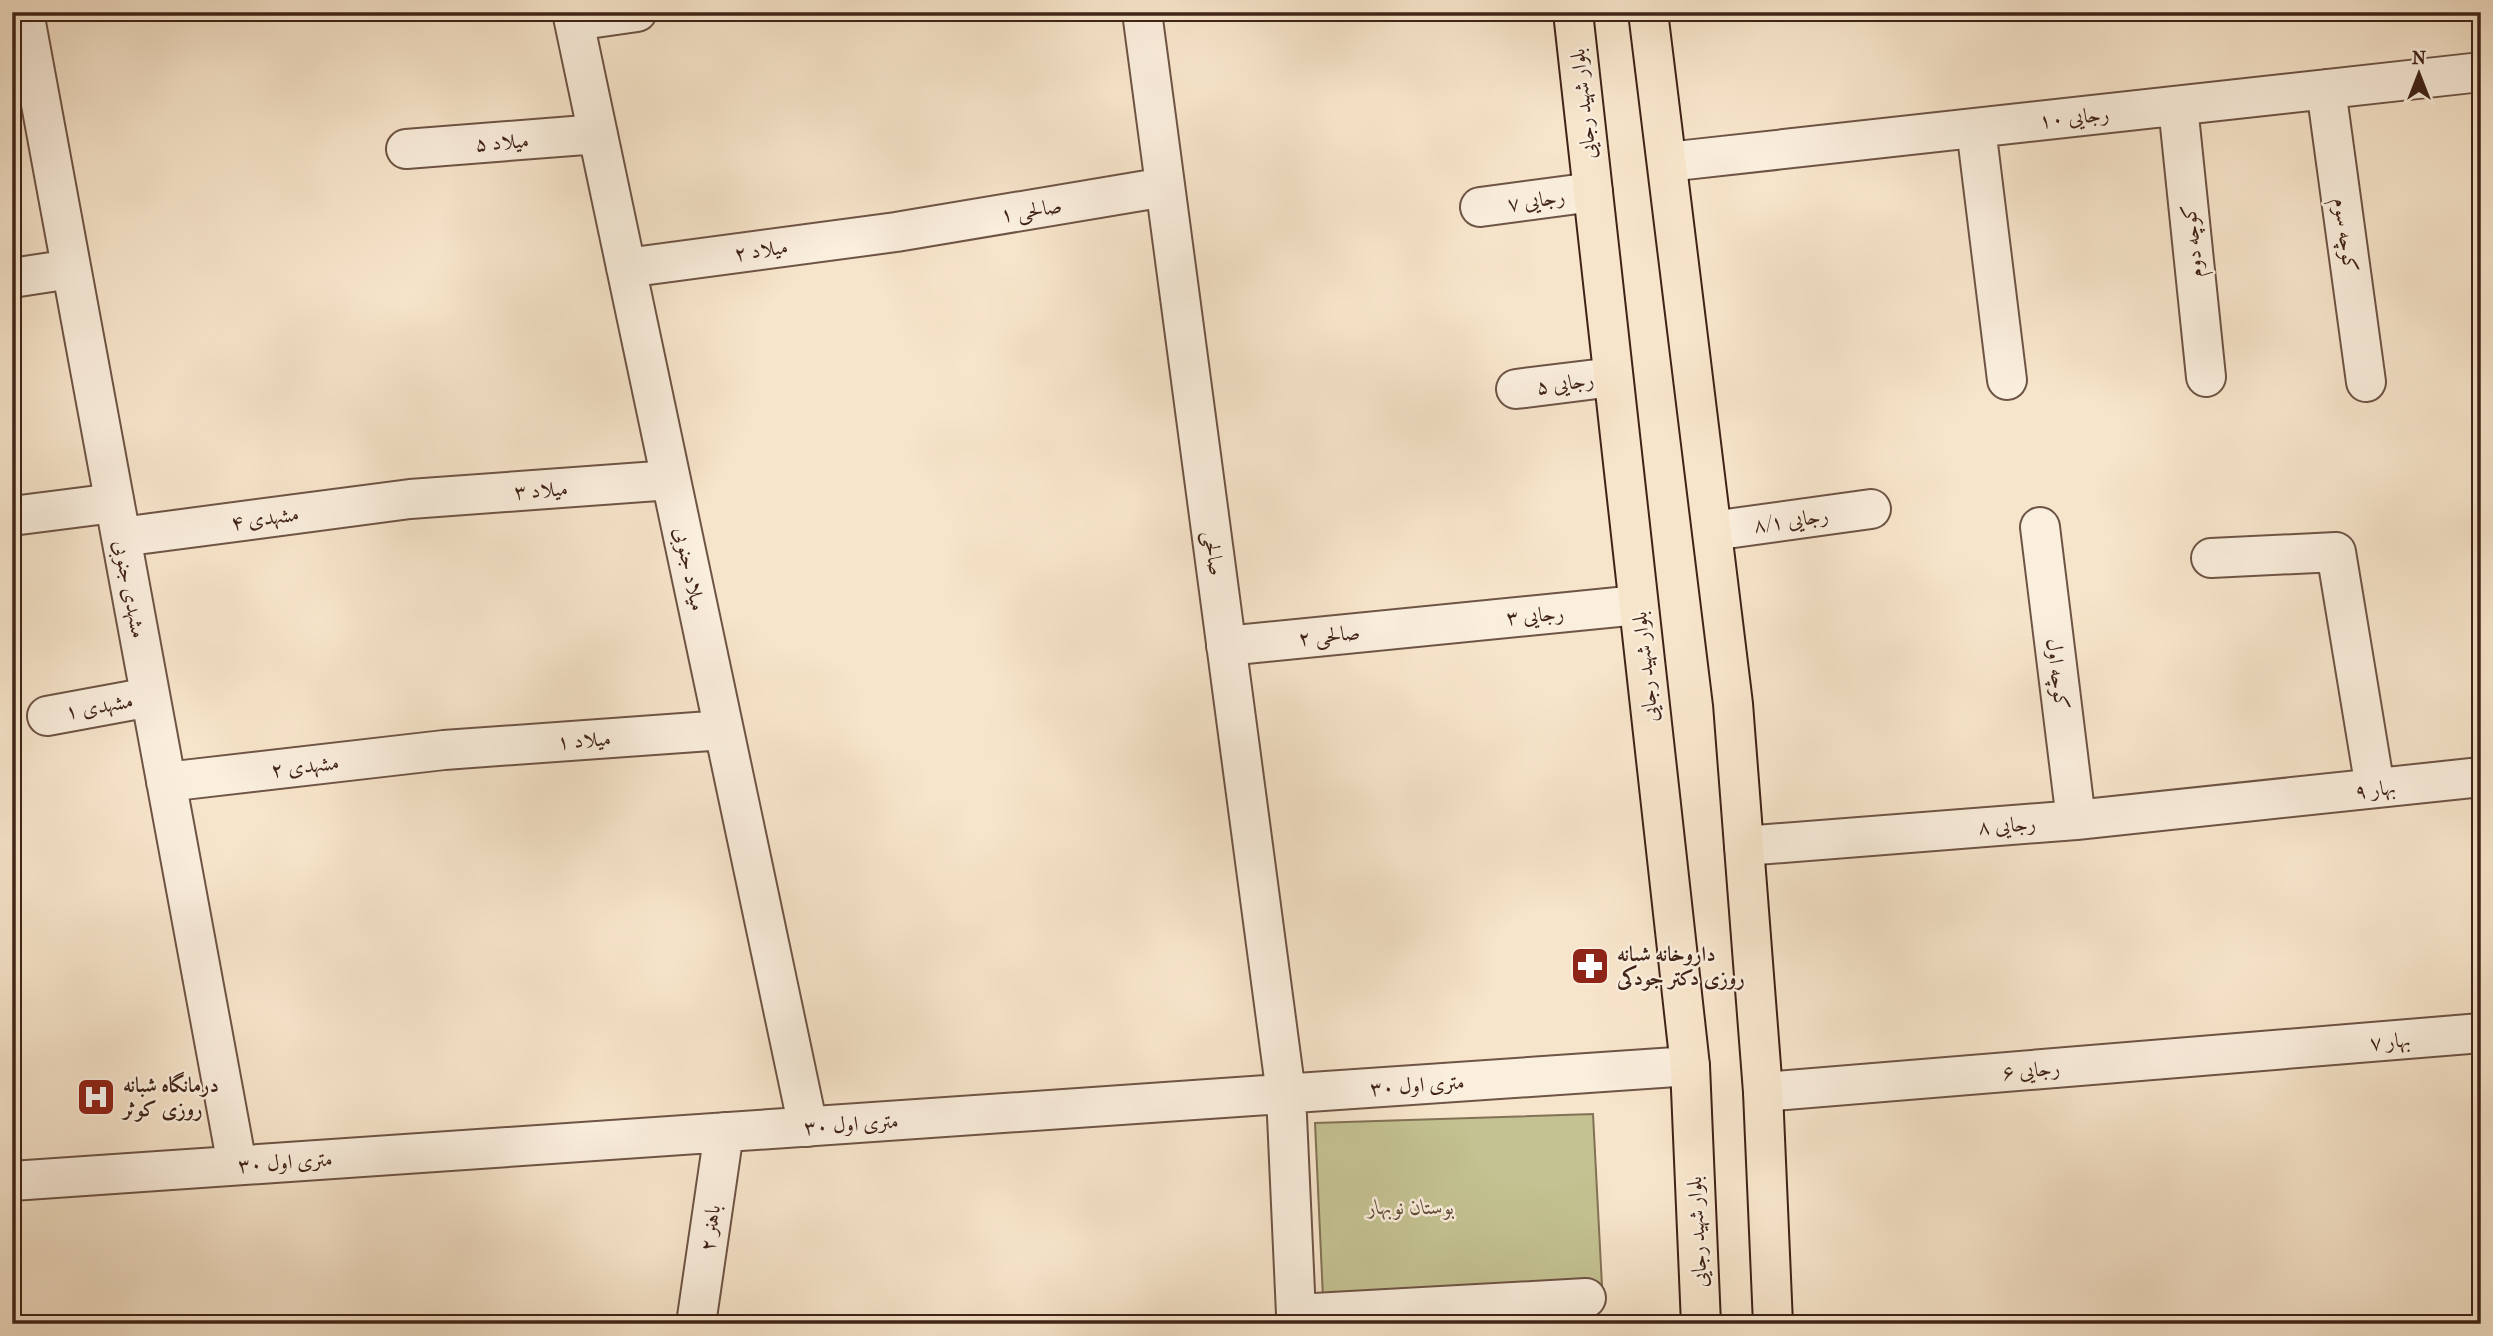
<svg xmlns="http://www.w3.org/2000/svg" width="2493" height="1336" font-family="'IM FELL French Canon',Amiri,serif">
<rect width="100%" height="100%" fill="#f7e5cb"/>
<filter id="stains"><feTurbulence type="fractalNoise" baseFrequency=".00286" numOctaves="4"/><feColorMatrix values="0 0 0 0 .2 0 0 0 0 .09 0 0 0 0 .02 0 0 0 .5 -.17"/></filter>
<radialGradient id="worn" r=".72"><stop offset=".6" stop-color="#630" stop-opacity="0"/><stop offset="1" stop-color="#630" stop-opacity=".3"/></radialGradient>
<path fill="#c4c292" stroke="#827255" stroke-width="2" d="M1593 1114 1602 1286 1323 1298 1315 1123Z"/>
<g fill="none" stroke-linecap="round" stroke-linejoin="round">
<defs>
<path id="minor" d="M24 12 237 1165
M572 12 808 1127
M1142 12 1286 1094 1296 1314 1586 1298
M574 21 637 12
M2326 89 2366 382
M2178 106 2206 377
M1976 128 2007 380
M406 149 598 134
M1667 162 2481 72
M1480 207 1593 192
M626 268 896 232 1165 187
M12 278 71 269
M1516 389 1613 377
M12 516 114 503
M2040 527 2076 820
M1712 531 1871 509
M121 537 410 499 671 480
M2211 558 2336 552 2375 788
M1226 646 1638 605
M47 716 150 697
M166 782 444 750 724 730
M1744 846 2076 820 2481 777
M1763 1092 2481 1033
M12 1181 1690 1066
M696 1324 724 1132"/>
<path id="major" d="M1573 12 1690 1066 1701 1324
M1648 12 1733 704 1763 1092 1773 1324"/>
</defs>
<use href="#minor" stroke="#6e5445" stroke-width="42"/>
<use href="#major" stroke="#402318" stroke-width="42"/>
<use href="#minor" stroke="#faeedd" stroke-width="38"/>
<use href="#major" stroke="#f7e5cb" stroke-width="38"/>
</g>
<defs>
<symbol id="pharmacy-square" viewBox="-11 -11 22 22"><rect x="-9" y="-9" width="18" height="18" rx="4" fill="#8f2418" stroke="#faeedd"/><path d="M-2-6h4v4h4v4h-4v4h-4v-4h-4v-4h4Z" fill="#fff"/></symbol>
<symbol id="hospital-square" viewBox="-11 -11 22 22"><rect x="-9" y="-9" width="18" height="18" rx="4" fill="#8f2418" stroke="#faeedd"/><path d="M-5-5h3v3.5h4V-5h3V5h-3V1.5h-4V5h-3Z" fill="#fff"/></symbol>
</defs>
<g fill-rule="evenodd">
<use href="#pharmacy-square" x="1568" y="944" width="44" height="44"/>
<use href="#hospital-square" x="74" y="1075" width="44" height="44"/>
</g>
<g text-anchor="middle" stroke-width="5" stroke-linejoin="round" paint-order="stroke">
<g font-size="21" fill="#402318" stroke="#faeedd">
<text transform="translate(1583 104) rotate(-96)" y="7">بلوار شهید رجایی</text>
<text transform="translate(2074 117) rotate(-6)" y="7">رجایی ۱۰</text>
<text transform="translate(502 142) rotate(-4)" y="7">میلاد ۵</text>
<text transform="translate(1536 200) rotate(-8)" y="7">رجایی ۷</text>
<text transform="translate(1031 210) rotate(-9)" y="7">صالحی ۱</text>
<text transform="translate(2346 235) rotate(82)" y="7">کوچه سوم</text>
<text transform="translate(2192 241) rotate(-96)" y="7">کوچه دوم</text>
<text transform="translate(761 250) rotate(-8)" y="7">میلاد ۲</text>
<text transform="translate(1565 383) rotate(-8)" y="7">رجایی ۵</text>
<text transform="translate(541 490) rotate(-4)" y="7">میلاد ۳</text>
<text transform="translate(265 518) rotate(-8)" y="7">مشهدی ۴</text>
<text transform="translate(1791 520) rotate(-8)" y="7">رجایی ۸/۱</text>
<text transform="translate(1214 553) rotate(82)" y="7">صالحی</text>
<text transform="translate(690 569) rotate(78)" y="7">میلاد جنوبی</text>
<text transform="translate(130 589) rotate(79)" y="7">مشهدی جنوبی</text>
<text transform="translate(1535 615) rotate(-5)" y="7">رجایی ۳</text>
<text transform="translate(1329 635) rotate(-6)" y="7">صالحی ۲</text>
<text transform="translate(1645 667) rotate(-96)" y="7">بلوار شهید رجایی</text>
<text transform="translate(2058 674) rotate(83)" y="7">کوچه اول</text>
<text transform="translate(99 706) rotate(-10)" y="7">مشهدی ۱</text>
<text transform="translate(584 740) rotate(-4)" y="7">میلاد ۱</text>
<text transform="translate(305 766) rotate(-7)" y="7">مشهدی ۲</text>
<text transform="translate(2375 789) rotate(-7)" y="7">بهار ۹</text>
<text transform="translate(2007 825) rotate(-4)" y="7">رجایی ۸</text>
<text transform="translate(2390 1041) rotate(-5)" y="7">بهار ۷</text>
<text transform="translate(2031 1070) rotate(-5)" y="7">رجایی ۶</text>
<text transform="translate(1417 1085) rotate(-4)" y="7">۳۰ متری اول</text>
<text transform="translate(851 1124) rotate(-4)" y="7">۳۰ متری اول</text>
<text transform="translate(285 1162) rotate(-4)" y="7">۳۰ متری اول</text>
<text transform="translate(710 1228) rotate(-82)" y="7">باهنر ۲</text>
<text transform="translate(1697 1232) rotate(-93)" y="7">بلوار شهید رجایی</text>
</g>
<g font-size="21" font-weight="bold" fill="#402318" stroke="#faeedd" text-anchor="start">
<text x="1617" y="961">داروخانه شبانه<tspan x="1617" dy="24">روزی دکتر جودکی</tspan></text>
<text x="123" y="1092">درمانگاه شبانه<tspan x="123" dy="24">روزی کوثر</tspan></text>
</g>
<g font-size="21" font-style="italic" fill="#614b36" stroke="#faeedd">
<text x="1411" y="1214">بوستان نوبهار</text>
</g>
</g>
<rect width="2493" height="1336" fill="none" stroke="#f7e5cb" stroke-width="42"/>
<rect x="14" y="14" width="2465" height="1308" fill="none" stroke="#402318" stroke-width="3.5"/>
<rect x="21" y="21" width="2451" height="1294" fill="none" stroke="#402318" stroke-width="2"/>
<g transform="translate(2419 74)" stroke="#faeedd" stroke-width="5" paint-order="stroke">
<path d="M0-5L12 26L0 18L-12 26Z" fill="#402318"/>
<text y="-10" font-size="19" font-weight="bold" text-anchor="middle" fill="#402318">N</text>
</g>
<rect width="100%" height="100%" filter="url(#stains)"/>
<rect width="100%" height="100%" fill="url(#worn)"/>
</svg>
